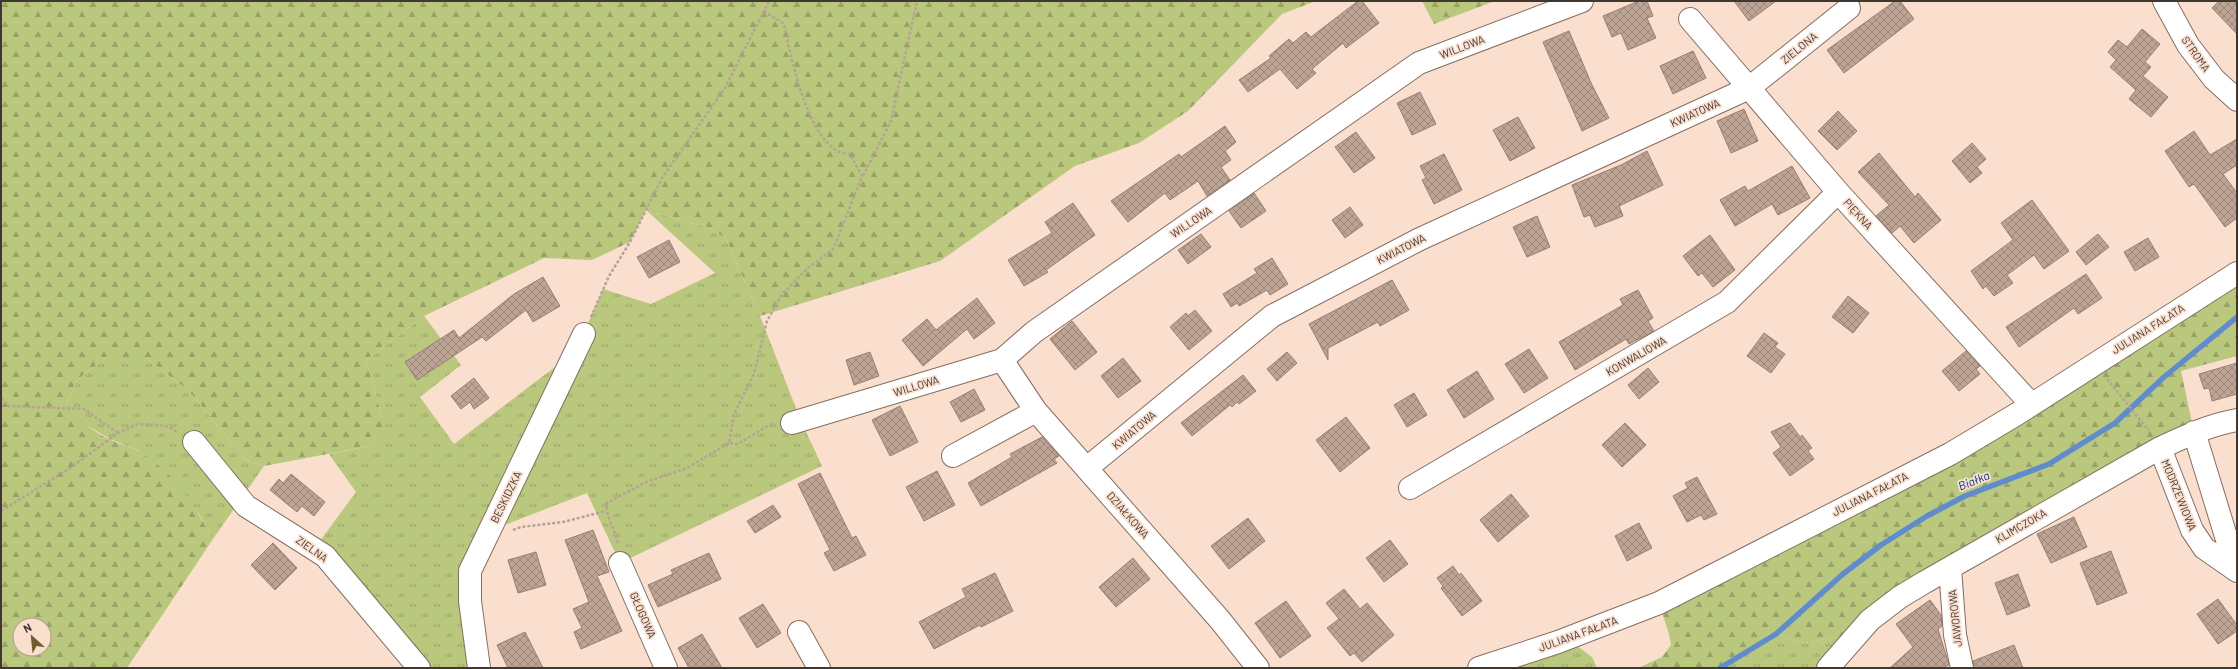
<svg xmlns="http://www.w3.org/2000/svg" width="2238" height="669" font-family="Barlow,sans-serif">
<defs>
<pattern id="grass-tufts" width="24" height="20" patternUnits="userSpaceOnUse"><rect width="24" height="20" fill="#bac87e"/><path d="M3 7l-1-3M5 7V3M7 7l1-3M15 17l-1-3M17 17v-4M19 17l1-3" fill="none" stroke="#99a368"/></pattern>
<pattern id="forest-firs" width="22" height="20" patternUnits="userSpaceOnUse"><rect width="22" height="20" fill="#bac87e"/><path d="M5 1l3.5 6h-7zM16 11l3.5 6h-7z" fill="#99a368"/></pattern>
<pattern id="building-cross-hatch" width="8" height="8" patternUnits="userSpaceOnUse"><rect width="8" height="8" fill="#bda495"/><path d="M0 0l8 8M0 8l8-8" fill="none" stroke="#9b867a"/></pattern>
</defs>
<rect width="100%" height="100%" fill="#fadfcf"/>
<path fill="url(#grass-tufts)" d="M646 210 712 229 726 239 760 316 801 421 822 466 620 563 587 493 489 531 470 571 479 668H419L314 549 356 492 329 454 370 446 383 420 366 360 424 316 461 365 420 397 454 444 576 351 603 289 651 304 715 273Z
M106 358H146L188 390 247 461 264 466 213 539 199 514 137 450 110 439 81 422 66 404 78 379Z
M1776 634 1804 643 1842 636 1828 668H1720Z
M1577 646 1592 657 1597 668H1515Z"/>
<path fill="url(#forest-firs)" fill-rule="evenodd" d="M1 1H1316L1282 14 1188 111 1139 143 1075 166 940 261 760 316 726 239 712 229 646 210 630 242 592 260 544 258 424 316 366 360 383 420V436L370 446 264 466 247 461 188 390 146 358H106L78 379 66 404C79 419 92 432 111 440 119 444 128 446 136 450 172 469 194 505 213 539L127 668H1ZM20 625H44V649H20Z
M1422 1H1495L1434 24Z
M2237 276V356L2181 371 2194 432 1842 636 1804 643 1776 634 1720 668H1638L1662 657 1671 645 1669 634 1659 603 1823 518Z"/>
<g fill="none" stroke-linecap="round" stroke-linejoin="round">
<path stroke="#608ccf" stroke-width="5.5" d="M1720 668 1776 634 1843 574 1881 545 1927 516 1965 496 2049 464 2115 423 2164 377 2237 317"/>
</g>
<path fill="url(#building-cross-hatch)" stroke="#977f71" d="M1358 1H1362L1379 23 1346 48 1343 43 1312 69 1316 73 1297 89 1280 69 1248 92 1239 80 1271 58 1269 56 1289 39 1293 43 1306 32 1311 37Z
M1639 1H1647L1653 16 1647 18 1656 38 1628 50 1621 33 1612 37 1603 16Z
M1734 1H1776L1749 21Z
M1895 1H1900L1914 19 1844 73 1827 50Z
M2219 1H2237V34L2212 8Z
M2142 29 2160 44 2145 62 2151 67 2143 76 2168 97 2151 117 2129 99 2136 90 2110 67 2116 60 2108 52 2118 40 2127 47Z
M1569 31 1592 85 1609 118 1582 131 1543 42Z
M1693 51 1706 78 1673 94 1660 66Z
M1420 92 1436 124 1412 135 1397 103Z
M1744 109 1758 141 1731 153 1717 121Z
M1838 111 1857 131 1837 150 1818 131Z
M1518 117 1535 148 1510 161 1493 130Z
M1225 126 1236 142 1225 151 1231 160 1221 167 1230 180 1207 196 1198 181 1170 200 1165 193 1128 222 1111 201 1179 154 1181 157Z
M2194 131 2210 155 2237 139V165L2223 174 2237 193V218L2225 227 2194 184 2189 187 2165 151Z
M1356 132 1375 158 1354 173 1335 147Z
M1972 143 1986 159 1977 167 1982 173 1970 183 1952 161Z
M1647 151 1663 185 1619 206 1623 216 1595 227 1590 215 1584 217 1572 185 1621 165Z
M1879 153 1915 197 1918 193 1941 220 1914 243 1900 226 1892 233 1876 216 1889 205 1858 172Z
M1444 154 1462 190 1434 204 1422 180 1426 178 1420 166Z
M1792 166 1810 198 1778 215 1772 204 1735 226 1720 200 1745 186 1748 191Z
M1254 193 1266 211 1241 228 1229 211Z
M2032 200 2069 251 2044 269 2034 255 2007 275 2013 283 1994 296 1986 286 1983 289 1971 271 2013 240 2001 223Z
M1073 203 1095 235 1046 270 1048 272 1024 286 1008 260 1052 233 1045 222Z
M1350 207 1363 225 1345 238 1332 220Z
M1537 216 1550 247 1527 257 1513 227Z
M1201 234 1211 247 1188 264 1178 250Z
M2098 234 2109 247 2086 265 2076 252Z
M1710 235 1735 270 1713 287 1702 273 1698 276 1683 256Z
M2148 238 2159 257 2135 271 2124 252Z
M669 240 680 262 649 278 637 257Z
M1272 258 1288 284 1270 295 1267 290 1239 306 1237 303 1231 307 1223 294 1257 273 1254 269Z
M2086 274 2102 298 2078 314 2074 308 2019 347 2006 327Z
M543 277 560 306 533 322 526 310 486 341 482 337 417 380 405 362 454 330 459 338 514 294Z
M1392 280 1409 310 1380 326 1378 322 1328 348V360L1309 324Z
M1638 290 1653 318 1648 321 1654 331 1629 344 1626 339 1575 370 1559 342 1623 305 1620 299Z
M1848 296 1869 313 1853 333 1832 317Z
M977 298 995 323 974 339 967 329 923 366 902 340 927 319 936 330Z
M1195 310 1212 331 1189 350 1170 327 1186 313 1188 316Z
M1072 321 1097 352 1075 370 1050 339Z
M1764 333 1778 343 1775 347 1785 354 1771 373 1747 356Z
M1529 349 1548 378 1524 393 1505 364Z
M1966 351 1980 366 1976 369 1980 374 1959 391 1942 371Z
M870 352 879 376 854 385 846 360Z
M1287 352 1297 363 1277 381 1267 369Z
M1123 358 1141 381 1118 398 1101 376Z
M2237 363V394L2212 401 2209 388 2204 389 2199 374Z
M1648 368 1659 382 1639 399 1628 385Z
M1477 371 1494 399 1464 418 1447 390Z
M1243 375 1256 391 1239 404 1237 402 1232 407 1230 405 1192 436 1181 423Z
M474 378 489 398 474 409 470 402 461 409 451 396Z
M974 389 985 410 961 422 950 402Z
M1414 393 1427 415 1407 427 1394 405Z
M900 406 918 442 890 456 872 420Z
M1346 417 1370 448 1340 472 1316 440Z
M1625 423 1646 445 1622 467 1602 445Z
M1790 423 1800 437 1802 435 1812 448 1808 451 1814 459 1790 476 1773 453 1781 447 1771 432Z
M1042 437 1059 456 1054 459 1057 463 981 506 968 483 1012 457 1010 454Z
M937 471 955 505 924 521 906 487Z
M820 473 852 538 856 536 866 555 834 571 824 553 830 550 798 484Z
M291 474 325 502 314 516 302 506 297 512 270 490 279 479 283 483Z
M1697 477 1717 514 1704 520 1701 515 1687 522 1673 496 1688 488 1685 483Z
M1511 494 1529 516 1498 542 1480 520Z
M773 505 781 517 755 533 747 521Z
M2074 517 2087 547 2051 563 2037 534Z
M1248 518 1265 541 1229 569 1211 546Z
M1639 523 1652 548 1627 561 1615 536Z
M593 530 609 572 597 576 622 631 581 649 574 632 582 628 573 609 589 602 565 540Z
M1390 540 1408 564 1384 582 1366 558Z
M273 543 297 568 275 590 251 565Z
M2111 551 2127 593 2097 605 2080 563Z
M536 552 546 585 518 593 508 560Z
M709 553 721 579 658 607 648 585 673 574 671 570Z
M1133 558 1150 579 1116 607 1099 587Z
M1453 566 1459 575 1461 573 1482 601 1462 616 1441 588 1443 586 1437 578Z
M995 573 1013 611 981 627 980 625 934 649 919 622 966 597 962 589Z
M2018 574 2030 606 2007 615 1995 583Z
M1344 589 1360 609 1367 603 1394 635 1362 662 1354 653 1350 656 1327 628 1339 619 1326 603Z
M2218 599 2237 625V631L2218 644 2197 614Z
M1930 600 1941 615 1942 626 1938 629 1949 665 1942 668H1890L1913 647 1896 624Z
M1286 601 1311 636 1280 658 1255 623Z
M763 604 781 633 757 648 739 618Z
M525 632 543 668H508L497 645Z
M702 634 722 668H689L678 648Z
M2014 645 2023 668H1974L1973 661Z"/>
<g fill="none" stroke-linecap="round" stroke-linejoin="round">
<defs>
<path id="minor" d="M2164 1 2188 45 2214 79 2237 100
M1690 19 1838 192 2031 404
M1002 360 1036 411 1220 620 1258 668
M792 423 1002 360 1034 332 1419 63 1582 1
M2194 432 2236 569
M194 442 246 506 325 556 419 668
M2160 448 2192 530 2204 548 2237 571
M953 456 1036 411
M1087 468 1272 316 1420 239 1749 88 1849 8
M1410 488 1727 302 1838 192
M620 563 666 668
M1950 568 1955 635 1962 668
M799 632 819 668
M479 668 470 601V571L584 334
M1479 668 1558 642 1659 603 1950 454 2017 414 2237 273
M1828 668 1870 620 1900 597 1925 582 2160 448C2186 436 2209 425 2237 420"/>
</defs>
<use href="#minor" stroke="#866e60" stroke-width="24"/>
<path stroke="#b7a296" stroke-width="2.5" stroke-dasharray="3 2" stroke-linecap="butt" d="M764 11 784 24C791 57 806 132 836 150 839 153 846 153 850 154L862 176 834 248 809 267 782 294 767 321 754 374 734 414 729 443 738 444 769 425H774
M863 176 891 121 917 1
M591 317 609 276 630 242 662 178 725 88 769 1
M2107 379 2149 431
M1 398 8 406 84 409 118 433
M1 511 70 468 118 433 138 424 167 426 177 432
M513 530 521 527 563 522 606 511
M618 543C615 529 605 516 607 503L646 482 687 468 729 443"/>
<use href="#minor" stroke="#fff" stroke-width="22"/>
</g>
<g text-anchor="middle" stroke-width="3.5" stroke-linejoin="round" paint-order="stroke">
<g font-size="11" fill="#413731" stroke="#fadfcf">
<text transform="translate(1462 47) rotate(-21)" y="4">WILLOWA</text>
<text transform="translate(1799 48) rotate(-39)" y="4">ZIELONA</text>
<text transform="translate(2196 54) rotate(55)" y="4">STROMA</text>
<text transform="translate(1695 113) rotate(-24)" y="4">KWIATOWA</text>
<text transform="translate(1858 214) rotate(48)" y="4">PIĘKNA</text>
<text transform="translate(1191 222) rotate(-34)" y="4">WILLOWA</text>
<text transform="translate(1401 249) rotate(-27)" y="4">KWIATOWA</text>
<text transform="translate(2148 329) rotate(-32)" y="4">JULIANA FAŁATA</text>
<text transform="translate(1636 356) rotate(-30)" y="4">KONWALIOWA</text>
<text transform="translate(916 386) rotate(-17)" y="4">WILLOWA</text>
<text transform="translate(1134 430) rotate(-40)" y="4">KWIATOWA</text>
<text transform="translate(1870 494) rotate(-27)" y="4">JULIANA FAŁATA</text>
<text transform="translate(2179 495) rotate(68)" y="4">MODRZEWIOWA</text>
<text transform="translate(506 497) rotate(-64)" y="4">BESKIDZKA</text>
<text transform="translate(1128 515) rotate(49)" y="4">DZIAŁKOWA</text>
<text transform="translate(2021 526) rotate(-30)" y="4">KLIMCZOKA</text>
<text transform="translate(312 549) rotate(36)" y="4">ZIELNA</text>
<text transform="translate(643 615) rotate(66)" y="4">GŁOGOWA</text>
<text transform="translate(1955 618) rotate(-96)" y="4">JAWOROWA</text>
<text transform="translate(1578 634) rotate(-20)" y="4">JULIANA FAŁATA</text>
</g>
<g font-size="12" font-style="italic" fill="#003886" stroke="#fadfcf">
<text transform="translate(1974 481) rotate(-22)" y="4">Białka</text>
</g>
</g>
<rect width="2238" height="669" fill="none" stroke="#413731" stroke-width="4"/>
<g transform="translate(32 637) rotate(333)"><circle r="19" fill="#fadfcf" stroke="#b09c90"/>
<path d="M0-3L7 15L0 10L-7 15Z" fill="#715d2c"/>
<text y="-6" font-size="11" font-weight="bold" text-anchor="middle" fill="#413731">N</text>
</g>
</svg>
